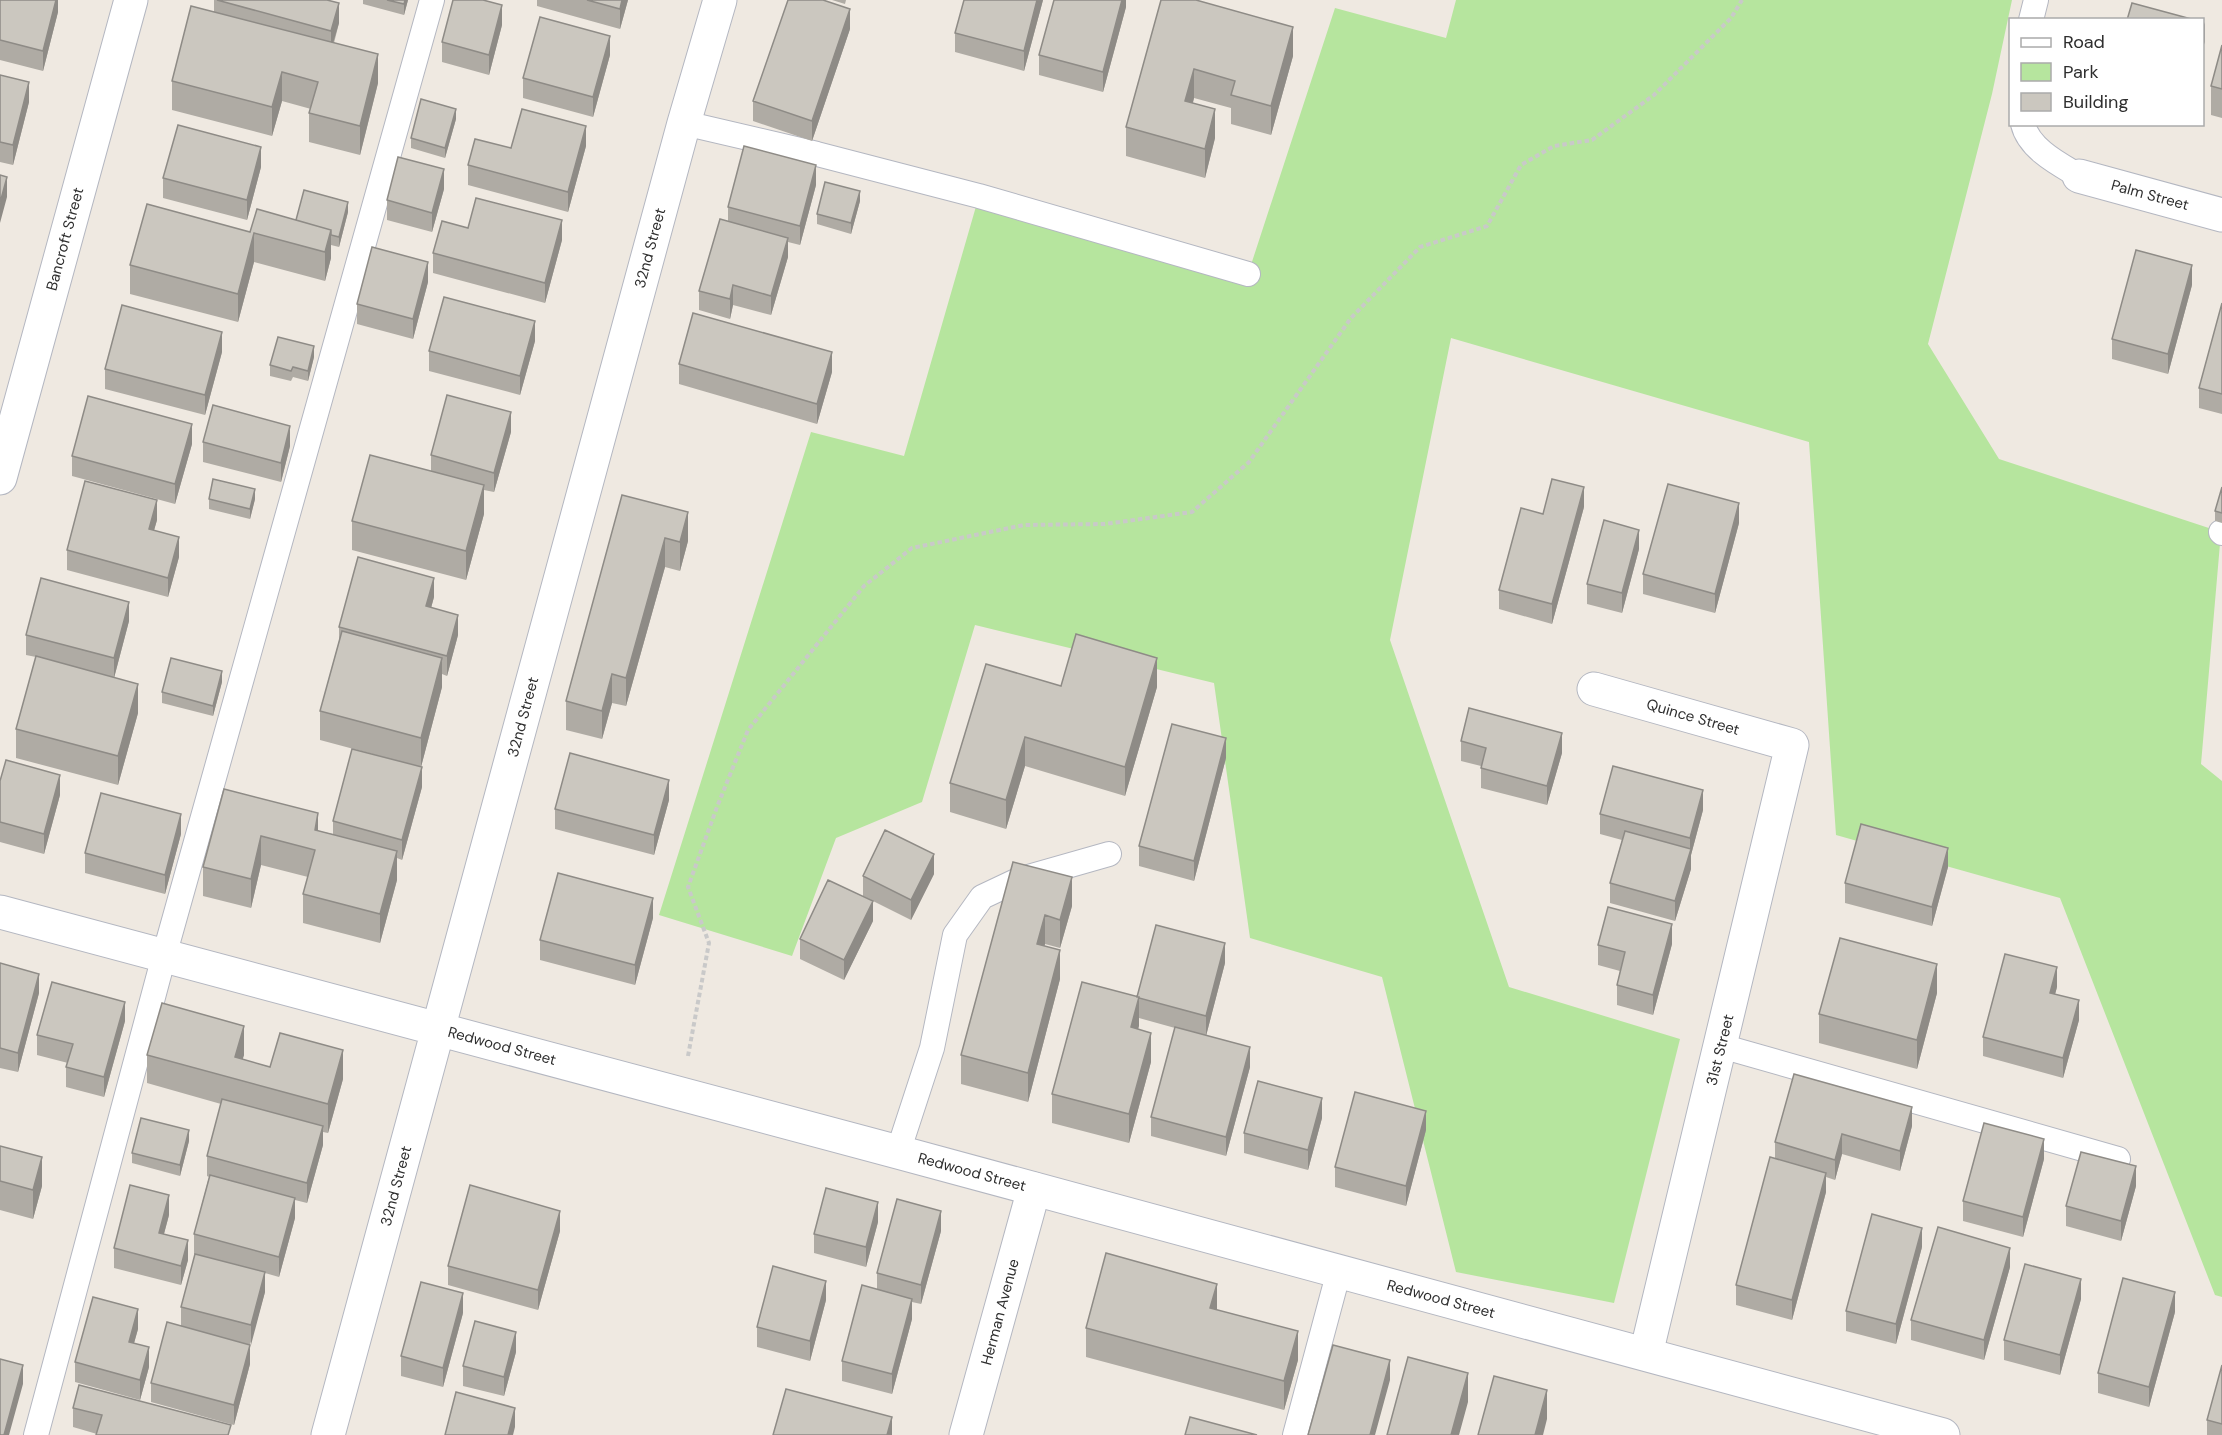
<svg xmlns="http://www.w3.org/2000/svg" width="2222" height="1435" font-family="'DM Sans',sans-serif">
<rect width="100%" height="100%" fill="#efe9e1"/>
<path fill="#b6e59e" d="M1456 0H2012L1992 94 1928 344 1999 459 2221 532 2201 764 2222 781V1297L2215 1295 2060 898 1836 835 1809 442 1451 338 1390 640 1509 987 1680 1039 1614 1303 1456 1272 1382 977 1250 938 1214 683 975 625 922 802 836 838 792 956 659 915 811 432 904 456 979 196 1248 274 1335 8 1446 38Z"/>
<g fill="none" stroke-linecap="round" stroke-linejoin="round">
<defs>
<path id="lane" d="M2031 20 2036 0
M684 123 817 154 979 196 1248 274
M2023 124C2029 149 2059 164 2079 176
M2221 532 2222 533
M1721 1046 2118 1159
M898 1152 932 1048 955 935 982 897 1018 880 1109 854
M36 1435 164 956 432 0
M1295 1435 1339 1271"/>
<path id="street" d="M2079 176 2222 215
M0 478 131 0
M1594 689 1792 745 1646 1354
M966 1435 1034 1189"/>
<path id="secondary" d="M0 912 898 1152 1943 1435
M328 1435 684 123 720 0"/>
</defs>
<use href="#lane" stroke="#b4b7c1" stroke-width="26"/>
<use href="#street" stroke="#b4b7c1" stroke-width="35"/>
<use href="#secondary" stroke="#b4b7c1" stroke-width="35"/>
<path stroke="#c9c9c9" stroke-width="4" stroke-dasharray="4.5 3" stroke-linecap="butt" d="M688 1056 709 943 688 887 717 807 748 730 864 586 912 548 1024 525 1105 524 1192 512 1249 462 1351 318 1420 247 1487 226 1521 165 1554 146 1592 140 1654 95 1731 18 1742 0"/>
<use href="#lane" stroke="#fff" stroke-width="24"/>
<use href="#street" stroke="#fff" stroke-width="33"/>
<use href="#secondary" stroke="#fff" stroke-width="33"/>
</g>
<path fill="#afaba4" d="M0 0H58V12L43 71 0 60Z
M214 0H327L339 23 334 43 378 83 360 155 309 142V113L311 109 282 101 272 136 172 110V81L214 12Z
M363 0H408L404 15 363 4Z
M537 0H628L620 29 537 6Z
M832 0H846L845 4Z
M1043 0 1024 71 955 52V33Z
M1126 0V7L1103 92 1039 75V55Z
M1161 0 1293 56 1271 135 1231 124V108L1194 98 1193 103 1215 138 1205 178 1126 156V127Z
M502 25 489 75 442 62V42Z
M850 29 812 141 753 121V101Z
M2222 45V118L2211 115V86Z
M610 55 593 117 523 98V78Z
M0 75 29 102 13 165 0 162Z
M456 119 445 158 411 148V138Z
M586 146 568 212 468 185V165L511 148Z
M261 167 247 220 163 198V178Z
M816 185 800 245 788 242V257L771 315 733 305 730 319 699 310V291L728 221V207Z
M444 189 432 232 387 220V200Z
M860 201 851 234 817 224V214Z
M348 212 339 247 331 245V258L325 281 254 262 238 322 130 294V265L296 220Z
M468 228 562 240 545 303 433 273V253Z
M428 282 413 339 357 324V304Z
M2192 285 2168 374 2112 359V339Z
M2222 303V414L2199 408V388Z
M535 341 520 395 429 371V351Z
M222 352 205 415 105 389V369Z
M314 357 308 381 293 377 291 381 270 376V365Z
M679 364 832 372 817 424 679 384Z
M511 432 494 492 484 490V514L466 580 352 550V521L431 471V455Z
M203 442 290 446 281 482 203 462Z
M192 444 175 504 72 476V456Z
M2222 487V523L2215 521V511Z
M622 495 688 541 680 571 665 567 626 706 612 703 602 739 566 730V701Z
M209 499H255L250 519 209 509Z
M1584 507 1552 624 1499 609V590Z
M157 520 154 530 179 557 168 597 67 570V550Z
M1739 523 1715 613 1643 594V574Z
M1639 549 1622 613 1587 604V584Z
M434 597 431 608 458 635 447 676 442 674V687L421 767 320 740V711L339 641V627Z
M129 621 114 678 138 713 118 785 16 758V729L36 657 26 655V635Z
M222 682 213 716 162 703V692Z
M1061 686 1157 687 1125 796 1025 766 1006 829 950 812V783Z
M1461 741 1562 753 1547 805 1481 788V766L1461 761Z
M1226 758 1194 881 1139 866V846Z
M0 781 60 795 44 854 0 842Z
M422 787 402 860 397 858V880L380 943 303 923V894L308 877 261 865 251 908 203 896V867L224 789 318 831 333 834V821Z
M669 800 654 855 555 829V809Z
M1703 810 1691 855V869L1675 921 1610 903V883L1622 840 1600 834V814Z
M181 834 165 894 85 873V853Z
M1013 862 1072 906 1060 948 1045 944 1044 946 1060 979 1028 1102 961 1084V1055Z
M1948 867 1932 926 1845 903V883Z
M934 874 911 920 863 896V876Z
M653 918 635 985 540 960V940Z
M873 921 844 980 800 959V939Z
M1672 944 1653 1015 1617 1005V985L1620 971 1598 965V945Z
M0 963 39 993 18 1072 0 1068Z
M1225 963 1206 1036 1250 1067 1226 1156 1151 1136V1117L1175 1028 1139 1018 1138 1029 1151 1062 1129 1143 1052 1123V1094L1137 997Z
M2057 987 2055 994 2079 1020 2063 1078 1983 1056V1037Z
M1937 993 1917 1069 1819 1043V1014Z
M125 1021 104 1097 66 1087V1067L68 1063 37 1055V1035Z
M147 1055H244L242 1059 270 1067 343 1079 328 1133 323 1132V1145L307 1203 295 1200V1218L279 1277 265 1273V1292L250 1345V1364L234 1425 151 1402V1383L181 1326V1307L195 1254H194V1234L209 1177 207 1176V1156L221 1104 147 1083Z
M1322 1118 1308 1170 1244 1153V1133Z
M1912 1126 1900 1171 1842 1154 1835 1180 1826 1177V1192L1792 1320 1736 1305V1285L1775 1159V1142Z
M1426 1130 1406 1206 1335 1187V1167Z
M189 1141 180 1176 132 1163V1153Z
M0 1146 42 1186 33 1219 0 1210Z
M2044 1159 2023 1237 1963 1221V1201Z
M2136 1186 2121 1241 2066 1226V1206Z
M169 1215 164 1234 188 1260 181 1285 114 1268V1248Z
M878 1222 866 1267 814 1253V1234Z
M560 1231 538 1310 448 1285V1266Z
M941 1231 921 1304 912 1302V1319L892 1394 842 1381V1361L877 1289V1273Z
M1922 1247 1896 1344 1846 1331V1311Z
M2010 1267 1984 1360 1911 1340V1320Z
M2081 1299 2060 1375 2004 1360V1340Z
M826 1300 810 1361 757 1347V1327Z
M1217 1310 1298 1360 1284 1410 1086 1357V1328Z
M2175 1312 2149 1407 2098 1393V1373Z
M463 1313 443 1387 401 1376V1356Z
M138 1329 134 1343 149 1367 140 1400 75 1382V1362Z
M516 1352 504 1396 463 1386V1366Z
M2222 1365V1435H2207V1420Z
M73 1408 231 1435 97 1434 73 1427Z"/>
<path fill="#8e8b86" d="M56 0H58V12L43 71V51Z
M405 0H408L404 15V4Z
M622 0H628L620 29V9Z
M1037 0H1043L1024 71V51Z
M1122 0H1126V7L1103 92V72Z
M339 3V23L331 50V31Z
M502 5V25L489 75V55Z
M850 9V29L812 141V121Z
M2205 22V42L2202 50V30Z
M1293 27V56L1271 135V106Z
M610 36V55L593 117V97Z
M378 54V83L360 155V126Z
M1194 69V98L1185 130V101Z
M282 72V101L272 136V107Z
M29 82V102L13 165V145Z
M456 109V119L445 158V148Z
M1215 109V138L1205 178V149Z
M586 126V146L568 212V192Z
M261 147V167L247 220V200Z
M816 165V185L800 245V226Z
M444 169V189L432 232V213Z
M7 177V197L0 223V203Z
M860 191V201L851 234V223Z
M348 202V212L339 247V237Z
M562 220V240L545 303V283Z
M331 230V258L325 281V252Z
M254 233V262L238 322V294Z
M788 238V257L771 315V296Z
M428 262V282L413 339V319Z
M2192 265V285L2168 374V354Z
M733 285V305L730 319V299Z
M535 321V341L520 395V376Z
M222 332V352L205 415V395Z
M314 346V357L308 381V371Z
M832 352V372L817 424V404Z
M511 412V432L494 492V473Z
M192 424V444L175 504V484Z
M290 426V446L281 482V463Z
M484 485V514L466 580V551Z
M1584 487V507L1552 624V604Z
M255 489V499L250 519V509Z
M157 500V520L149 548V529Z
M1739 503V523L1715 613V594Z
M688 512V541L680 571V542Z
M1639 530V549L1622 613V593Z
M179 537V557L168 597V578Z
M665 538V567L626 706V678Z
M434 578V597L426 626V606Z
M129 602V621L114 678V658Z
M458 615V635L447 676V656Z
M442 658V687L421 767V738Z
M1157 658V687L1125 796V767Z
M222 671V682L213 716V706Z
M612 674V703L602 739V711Z
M138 684V713L118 785V756Z
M1562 733V753L1547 805V786Z
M1025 737V766L1006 829V800Z
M1226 738V758L1194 881V861Z
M422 767V787L402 860V840Z
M60 775V795L44 854V834Z
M669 780V800L654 855V835Z
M1703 790V810L1691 855V869L1675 921V901L1690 851V838Z
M318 813V841L315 830Z
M181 814V834L165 894V875Z
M261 836V865L251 908V879Z
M1948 848V867L1932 926V907Z
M397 851V880L380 943V914Z
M934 854V874L911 920V900Z
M1072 877V906L1060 948V920Z
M653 898V918L635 985V965Z
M873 901V921L844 980V960Z
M1045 915V944L1037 973V944Z
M1672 924V944L1653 1015V995Z
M1225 943V963L1206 1036V1016Z
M1060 950V979L1028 1102V1073Z
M1937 964V993L1917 1069V1040Z
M2057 967V987L2050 1013V993Z
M39 974V993L18 1072V1053Z
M1139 997V1026L1131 1056V1027Z
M2079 1000V1020L2063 1078V1058Z
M125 1002V1021L104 1097V1077Z
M244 1026V1055L237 1079 235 1057Z
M1151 1033V1062L1129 1143V1114Z
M1250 1047V1067L1226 1156V1137Z
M343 1050V1079L328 1133V1104Z
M1322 1098V1118L1308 1170V1150Z
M1912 1107V1126L1900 1171V1151Z
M1426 1111V1130L1406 1206V1186Z
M323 1126V1145L307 1203V1183Z
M189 1130V1141L180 1176V1165Z
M1842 1134V1154L1835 1180V1160Z
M2044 1139V1159L2023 1237V1217Z
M42 1157V1186L33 1219V1190Z
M2136 1166V1186L2121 1241V1221Z
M1826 1173V1192L1792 1320V1300Z
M169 1195V1215L159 1252V1233Z
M295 1198V1218L279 1277V1257Z
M878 1202V1222L866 1267V1247Z
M560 1211V1231L538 1310V1290Z
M941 1211V1231L921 1304V1285Z
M1922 1228V1247L1896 1344V1324Z
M188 1240V1260L181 1285V1266Z
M2010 1248V1267L1984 1360V1340Z
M265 1272V1292L251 1345V1325Z
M2081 1279V1299L2060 1375V1355Z
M826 1281V1300L810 1361V1341Z
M1217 1284V1313L1210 1308Z
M2175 1292V1312L2149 1407V1387Z
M463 1293V1313L443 1387V1368Z
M912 1299V1319L892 1394V1374Z
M138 1309V1329L129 1361V1342Z
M1298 1331V1360L1284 1410V1381Z
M516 1332V1352L504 1396V1377Z
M250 1345V1364L234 1425V1405Z
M149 1347V1367L140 1400V1380Z
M1390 1360V1380L1375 1435H1370Z
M23 1365V1384L9 1435H4Z
M1468 1373V1402L1459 1435H1451Z
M1547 1390V1419L1543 1435H1535Z
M515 1408V1427L513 1435H508Z
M892 1417V1435H887Z"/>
<path fill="#cbc7bf" stroke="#8e8b86" stroke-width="1.5" d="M0 0H56L43 51 0 40Z
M217 0H327L339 3 331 31Z
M387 0H405L404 4Z
M453 0H483L502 5 489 55 442 42Z
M587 0H622L620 9Z
M788 0H823L850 9 812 121 753 101Z
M964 0H1037L1024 51 955 33Z
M1054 0H1122L1103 72 1039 55Z
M1161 0H1196L1293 27 1271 106 1231 95 1235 81 1194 69 1185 101 1215 109 1205 149 1126 127Z
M2132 3 2195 20H2127Z
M191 6 378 54 360 126 309 113 318 82 282 72 272 107 172 81Z
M540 17 610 36 593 97 523 78Z
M2222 45V89L2211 86Z
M0 75 29 82 13 145 0 142Z
M421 99 456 109 445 148 411 138Z
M522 109 586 126 568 192 468 165 475 139 511 148Z
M178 125 261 147 247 200 163 178Z
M744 146 816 165 800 226 728 207Z
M398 157 444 169 432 213 387 200Z
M0 175 7 177 0 203Z
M825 182 860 191 851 223 817 214Z
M304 190 348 202 339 237 331 235V230L296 220Z
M476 198 562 220 545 283 433 253 442 221 468 228Z
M147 204 250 232 257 209 331 230 325 252 254 233 238 294 130 265Z
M720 219 788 238 771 296 733 285 730 299 699 291Z
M372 247 428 262 413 319 357 304Z
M2136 250 2192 265 2168 354 2112 339Z
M444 297 535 321 520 376 429 351Z
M2222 303V394L2199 388Z
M122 305 222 332 205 395 105 369Z
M693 313 832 352 817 404 679 364Z
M278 337 314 346 308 371 293 367 291 371 270 365Z
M447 395 511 412 494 473 431 455Z
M88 396 192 424 175 484 72 456Z
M213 405 290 426 281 463 203 442Z
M370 455 484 485 466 551 352 521Z
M213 479 255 489 250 509 209 499Z
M1552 479 1584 487 1552 604 1499 590 1521 508 1543 514Z
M85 481 157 500 149 529 179 537 168 578 67 550Z
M1668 484 1739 503 1715 594 1643 574Z
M2222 487V513L2215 511Z
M622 495 688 512 680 542 665 538 626 678 612 674 602 711 566 701Z
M1604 520 1639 530 1622 593 1587 584Z
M358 557 434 578 426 606 458 615 447 656 339 627Z
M41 578 129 602 114 658 26 635Z
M342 631 442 658 421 738 320 711Z
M1076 634 1157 658 1125 767 1025 737 1006 800 950 783 986 664 1061 686Z
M36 656 138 684 118 756 16 729Z
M171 658 222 671 213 706 162 692Z
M1469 708 1562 733 1547 786 1481 768 1486 748 1461 741Z
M1172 724 1226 738 1194 861 1139 846Z
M352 749 422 767 402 840 333 821Z
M570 753 669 780 654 835 555 809Z
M6 760 60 775 44 834 0 822V781Z
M1613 766 1703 790 1690 838 1600 814Z
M224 789 318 813 315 830 397 851 380 914 303 894 315 850 261 836 251 879 203 867Z
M101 793 181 814 165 875 85 853Z
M1861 824 1948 848 1932 907 1845 883Z
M885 830 934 854 911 900 863 876Z
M1625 831 1691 849 1675 901 1610 883Z
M1013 862 1072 877 1060 920 1045 915 1037 944 1060 950 1028 1073 961 1055Z
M558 873 653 898 635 965 540 940Z
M828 880 873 901 844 960 800 939Z
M1608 907 1672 924 1653 995 1617 985 1625 952 1598 945Z
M1156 925 1225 943 1206 1016 1139 998V997H1137Z
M1840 938 1937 964 1917 1040 1819 1014Z
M2005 954 2057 967 2050 993 2079 1000 2063 1058 1983 1037Z
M0 963 39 974 18 1053 0 1048Z
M52 982 125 1002 104 1077 66 1067 73 1044 37 1035Z
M1082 982 1139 997 1131 1027 1151 1033 1129 1114 1052 1094Z
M162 1003 244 1026 235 1057 270 1067 280 1033 343 1050 328 1104 147 1055Z
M1175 1027 1250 1047 1226 1137 1151 1117Z
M1794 1074 1912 1107 1900 1151 1842 1134 1835 1160 1775 1142Z
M1258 1081 1322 1098 1308 1150 1244 1133Z
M1355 1092 1426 1111 1406 1186 1335 1167Z
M222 1099 323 1126 307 1183 207 1156Z
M141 1118 189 1130 180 1165 132 1153Z
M1984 1123 2044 1139 2023 1217 1963 1201Z
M0 1146 42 1157 33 1190 0 1181Z
M2081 1152 2136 1166 2121 1221 2066 1206Z
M1770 1157 1826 1173 1792 1300 1736 1285Z
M210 1175 295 1198 279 1257 194 1234Z
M130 1185 169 1195 159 1233 188 1240 181 1266 114 1248Z
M470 1185 560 1211 538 1290 448 1266Z
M826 1188 878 1202 866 1247 814 1234Z
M897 1199 941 1211 921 1285 877 1273Z
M1872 1214 1922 1228 1896 1324 1846 1311Z
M1938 1227 2010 1248 1984 1340 1911 1320Z
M1106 1253 1217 1284 1210 1308 1298 1331 1284 1381 1086 1328Z
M195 1254 265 1272 251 1325 181 1307Z
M2025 1264 2081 1279 2060 1355 2004 1340Z
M773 1266 826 1281 810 1341 757 1327Z
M2123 1278 2175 1292 2149 1387 2098 1373Z
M421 1282 463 1293 443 1368 401 1356Z
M862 1285 912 1299 892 1374 842 1361Z
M93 1297 138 1309 129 1342 149 1347 140 1380 75 1362Z
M475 1321 516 1332 504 1377 463 1366Z
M167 1322 250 1345 234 1405 151 1383Z
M1333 1345 1390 1360 1370 1435H1308Z
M1408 1357 1468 1373 1451 1435H1387Z
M0 1359 23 1365 4 1435H0Z
M2222 1365V1424L2207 1420Z
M1494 1376 1547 1390 1535 1435H1478Z
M79 1385 231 1425 228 1435H96L102 1415 73 1408Z
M786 1389 892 1417 887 1435H773Z
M456 1392 515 1408 508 1435H445Z
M1190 1417 1257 1435H1185Z"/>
<g text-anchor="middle" stroke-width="4.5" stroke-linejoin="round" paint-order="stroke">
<g font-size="15" fill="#2e2e2e" stroke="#fff">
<text transform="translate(2150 195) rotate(15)" y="5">Palm Street</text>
<text transform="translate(65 239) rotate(-75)" y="5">Bancroft Street</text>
<text transform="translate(650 248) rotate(-75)" y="5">32nd Street</text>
<text transform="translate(523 717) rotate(-75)" y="5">32nd Street</text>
<text transform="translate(1693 717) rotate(16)" y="5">Quince Street</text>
<text transform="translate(502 1046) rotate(15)" y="5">Redwood Street</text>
<text transform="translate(1720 1050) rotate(-76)" y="5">31st Street</text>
<text transform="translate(972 1172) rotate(15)" y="5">Redwood Street</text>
<text transform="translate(396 1186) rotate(-75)" y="5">32nd Street</text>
<text transform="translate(1441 1299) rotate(15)" y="5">Redwood Street</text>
<text transform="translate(1000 1312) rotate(-75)" y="5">Herman Avenue</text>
</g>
</g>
<rect x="2009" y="18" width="195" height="108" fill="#ffffff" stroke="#ababab" stroke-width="1.5"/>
<rect x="2021" y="38" width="30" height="9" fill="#ffffff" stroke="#ababab" stroke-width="1.5"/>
<text x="2063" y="48" font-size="18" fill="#2e2e2e">Road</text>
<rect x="2021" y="63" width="30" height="18" fill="#b6e59e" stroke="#ababab" stroke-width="1.5"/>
<text x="2063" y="78" font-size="18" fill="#2e2e2e">Park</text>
<rect x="2021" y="93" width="30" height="18" fill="#cbc7bf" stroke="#ababab" stroke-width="1.5"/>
<text x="2063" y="108" font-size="18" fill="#2e2e2e">Building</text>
</svg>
